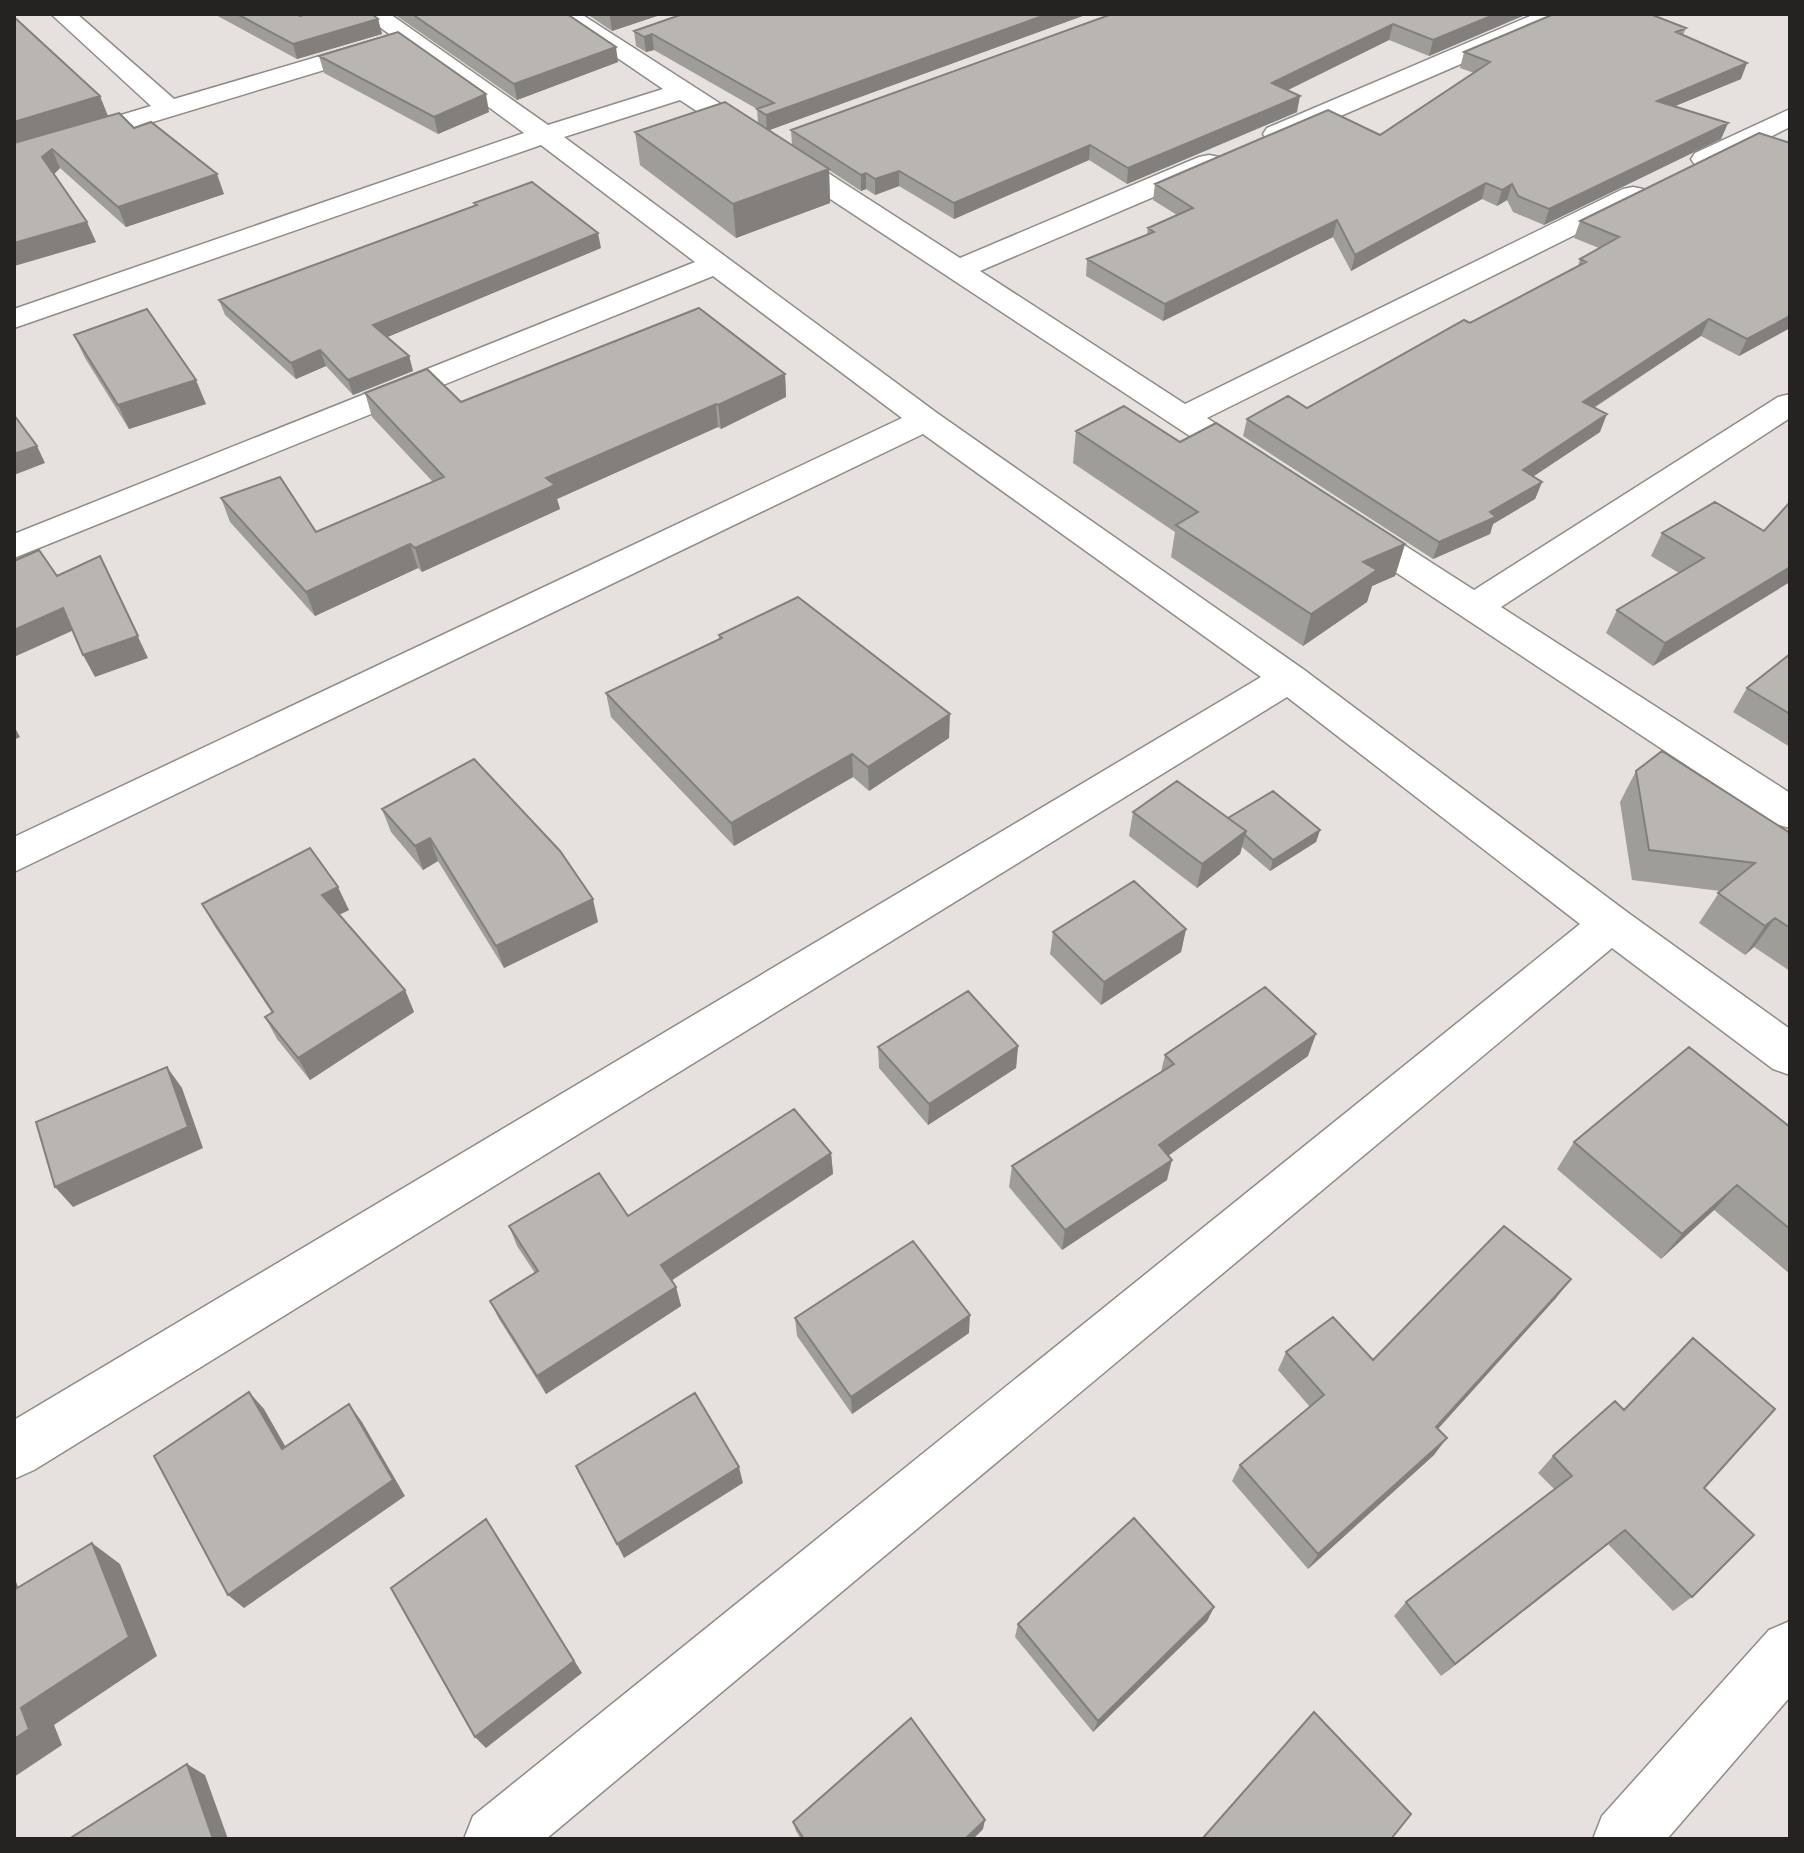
<svg xmlns="http://www.w3.org/2000/svg" width="1804" height="1853" font-family="Figtree,sans-serif">
<rect width="100%" height="100%" fill="#e6e1de"/>
<g fill="none" stroke-linecap="round" stroke-linejoin="round">
<defs>
<path id="street" d="M51 14H77L174 99 378 39 387 41 390 46 387 51 14 164V147L151 106Z
M362 14H390L548 125 663 89 553 14H581L960 258 1199 157 1209 155 1219 157 1223 163 1219 169 980 271 1185 404 1623 189 1633 187 1643 189 1647 195 1643 201 1207 418 1264 455 1269 462 1264 469 1252 472 1240 469 680 100 564 137 937 413 1303 669 1627 912 1790 1029V1075L1773 1069 1612 948 546 1839H464L473 1816 1580 924 1287 697 34 1470 14 1479V1420L1261 677 923 434 14 872V837L902 418 713 276 14 558V534L695 262 541 145 14 328V309L524 133Z
M1535 14H1568L1565 19 1285 140H1267L1263 134 1267 128Z
M1790 109V127L1715 165H1695L1691 159 1695 153Z
M1790 394V418L1501 607 1790 793V828L1775 824 1338 534 1332 526 1338 518 1350 515 1362 518 1474 590 1778 397Z
M1790 1621V1697L1667 1839H1593L1602 1816 1769 1630Z"/>
</defs>
<use href="#street" stroke="#8f8b87" stroke-width="3"/>
<use href="#street" fill="#fff" fill-rule="evenodd"/>
</g>
<path fill="#9f9d98" d="M214 14H297L300 16 378 19 382 34 297 59Z
M394 14H567L618 62 517 100Z
M587 14H663L612 31Z
M1088 14 769 130 792 145 791 130 1112 14H1527L1429 56 1389 40 1287 90 1297 112 1127 184 1089 160 954 219 899 186 875 195 866 189 861 191 829 170 830 203 736 238 640 165 635 132 758 123 757 109 654 50 646 52 636 46 634 31Z
M14 17 108 116 51 133 134 128 224 194 126 227 60 168 54 174 96 242 14 266Z
M1686 28 1683 35 1741 79 1675 106 1728 123 1721 139 1544 225 1513 212 1507 200 1497 206 1482 199 1351 271 1333 237 1163 321 1086 276 1087 259 1147 234 1148 228 1177 215 1153 200 1155 184 1380 135 1474 73 1460 68 1464 52Z
M319 56 489 112 438 134 324 73Z
M1790 143V328L1739 356 1701 336 1594 408 1600 432 1533 476 1542 482 1535 499 1493 524 1490 534 1433 559 1243 436 1247 419 1307 408 1578 266 1580 259 1599 248 1574 238 1580 221Z
M474 203 601 248 387 337 409 356 413 371 353 395 326 366 296 379 225 315 219 300 475 206Z
M74 335 206 404 129 429 85 358Z
M785 374 786 397 721 429 718 427 557 499 560 509 422 572 418 568 315 616 230 522 221 498 316 532 433 482 372 417 365 393 461 402Z
M1076 431 1180 442 1405 544 1395 576 1372 586 1367 602 1303 646 1171 557 1175 532 1073 463Z
M1764 531 1653 666 1606 633 1617 610 1679 573 1651 556 1662 533Z
M719 635 949 738 869 791 853 777 734 846 611 717 606 693 719 639Z
M1790 654V747L1733 712 1747 688Z
M1636 771 1790 833V971L1754 947 1745 955 1699 923 1720 891 1632 880 1620 802Z
M382 809 598 922 504 968 438 861 423 870 391 832Z
M1133 812 1228 818 1320 830 1316 842 1270 871 1242 847 1240 854 1197 888 1129 836Z
M202 904 349 910 339 915 405 990 414 1012 310 1080 277 1039 265 1017 272 1013 215 927Z
M1186 929 1181 952 1101 1005 1050 954 1053 932Z
M1018 1046 1016 1068 928 1125 879 1068 878 1047Z
M1165 1055 1308 1056 1168 1155 1167 1180 1062 1250 1009 1187 1012 1166 1161 1072Z
M1790 1127V1274L1714 1210 1661 1259 1557 1169 1574 1142Z
M831 1153 833 1174 671 1281 676 1287 681 1306 546 1394 499 1319 490 1301 535 1273 517 1246 509 1226 628 1216Z
M1556 1298 1438 1429 1434 1455 1308 1569 1232 1481 1240 1465 1310 1407 1278 1370 1286 1352 1373 1360Z
M795 1318 969 1333 852 1414 797 1336Z
M1553 1456 1704 1488 1692 1597 1673 1611 1608 1544 1441 1676 1394 1616 1406 1602 1554 1489 1538 1473Z
M1214 1607 1207 1621 1093 1732 1015 1637 1018 1624Z
M793 1822 983 1829 973 1839H801L796 1831Z"/>
<path fill="#827f7c" d="M615 14H663L612 31 610 16Z
M1048 14H1088L767 131 766 115Z
M1496 14H1527L1429 56 1433 40Z
M378 19 382 34 297 59 293 44Z
M1393 24 1389 40 1270 99 1272 83Z
M652 34 654 50 646 52 644 37Z
M616 47 618 62 517 100 514 84Z
M1747 63 1741 79 1651 116 1657 101Z
M486 94 489 112 438 134 434 117Z
M100 96 108 116 14 144V122Z
M1300 96 1297 112 1127 184 1128 168Z
M1728 123 1721 139 1544 225 1549 209Z
M1090 145 1089 160 954 219V203Z
M52 149 60 168 51 177 42 157Z
M829 169 830 203 736 238 733 204Z
M899 171V186L875 195V179Z
M866 173V189L861 191V175Z
M217 174 224 194 126 227 118 207Z
M1486 183 1482 199 1351 271 1355 255Z
M1512 184 1507 200 1497 206 1502 190Z
M1337 220 1333 237 1163 321 1165 304Z
M87 222 96 242 14 266V243Z
M598 233 601 248 378 341 373 325Z
M1790 316V328L1739 356 1747 339Z
M1709 319 1701 336 1576 419 1583 402Z
M320 350 326 366 296 379 291 363Z
M409 356 413 371 353 395 348 380Z
M785 374 786 397 721 429 718 405Z
M196 380 206 404 129 429 118 405Z
M716 404 718 427 557 499 560 509 422 572 415 548 546 478Z
M1607 414 1600 432 1516 488 1523 470Z
M37 446 45 463 14 475V454Z
M1542 482 1535 499 1493 524 1490 534 1433 559 1439 542Z
M410 544 418 568 315 616 306 592Z
M1405 544 1395 576 1372 586 1367 602 1303 646 1311 614 1363 562Z
M100 556 148 658 95 677 83 655Z
M1790 567V582L1653 666 1665 643Z
M63 608 74 630 14 657V630Z
M950 714 949 738 869 791 868 767Z
M14 726 20 737 14 740Z
M852 754 853 777 734 846 731 823Z
M1320 830 1316 842 1270 871 1273 860Z
M1246 831 1240 854 1197 888 1202 864Z
M430 838 438 861 423 870 415 846Z
M338 887 349 910 332 918 322 895Z
M593 899 598 922 504 968 496 946Z
M1775 918 1754 947 1745 955 1765 926Z
M1186 929 1181 952 1101 1005 1104 982Z
M405 990 414 1012 310 1080 298 1058Z
M1316 1034 1308 1056 1154 1166 1159 1145Z
M1018 1046 1016 1068 928 1125 929 1104Z
M167 1067 182 1088 203 1148 73 1207 55 1187Z
M831 1153 833 1174 666 1284 661 1265Z
M1172 1160 1167 1180 1062 1250 1065 1230Z
M1737 1185 1714 1210 1661 1259 1682 1234Z
M1571 1279 1556 1298 1424 1444 1436 1427Z
M676 1287 681 1306 546 1394 537 1376Z
M970 1315 969 1333 852 1414 851 1397Z
M249 1392 264 1409 296 1465 282 1449Z
M349 1404 362 1422 405 1496 244 1608 228 1595Z
M1447 1438 1434 1455 1308 1569 1318 1554Z
M739 1467 743 1483 624 1558 617 1544Z
M1625 1530 1608 1544 1441 1676 1455 1664Z
M496 1534 582 1673 486 1748 475 1737Z
M92 1543 120 1564 157 1656 54 1725 62 1745 14 1777V1739L21 1708Z
M14 1576 30 1620 14 1610Z
M1214 1607 1207 1621 1093 1732 1098 1721Z
M187 1764 205 1775 228 1839H213Z
M985 1820 983 1829 973 1839H965Z"/>
<path fill="#b9b6b1" stroke="#827f7c" stroke-width="2" d="M237 14H297L300 16 307 14H372L378 19 293 44Z
M412 14H567L616 47 514 84Z
M683 14H1048L766 115 757 109 774 103 652 34 644 37 634 31Z
M1112 14H1496L1433 40 1393 24 1272 83 1300 96 1128 168 1090 145 954 203 899 171 875 179 866 173 861 175 791 130Z
M1554 14H1650L1686 28 1676 32 1747 63 1657 101 1728 123 1549 209 1518 196 1512 184 1502 190 1486 183 1355 255 1337 220 1165 304 1087 259 1154 232 1148 228 1193 208 1155 184 1328 110 1380 135 1490 62 1464 52Z
M14 17 100 96 14 122Z
M398 32 486 94 434 117 319 56Z
M725 102 829 169 733 204 635 132Z
M119 113 134 128 151 122 217 174 118 207 52 149 42 157 87 222 14 243V143Z
M1759 133 1790 143V316L1747 339 1709 319 1583 402 1607 414 1523 470 1542 482 1490 512 1496 517 1439 542 1247 419 1288 396 1307 408 1464 320 1470 323 1586 262 1580 259 1619 237 1580 221Z
M532 182 598 233 373 325 409 356 348 380 320 350 291 363 219 300 477 205 474 203Z
M699 308 785 374 718 405 716 404 546 478 555 485 415 548 410 544 306 592 221 498 280 477 316 532 444 477 365 393 427 369 461 402Z
M147 309 196 380 118 405 74 335Z
M1124 406 1180 442 1216 423 1405 544 1363 562 1377 570 1311 614 1176 525 1198 512 1076 431Z
M14 415 37 446 14 454Z
M1715 502 1764 531 1790 502V567L1665 643 1617 610 1704 558 1662 533Z
M39 550 57 576 100 556 138 636 83 655 63 608 14 630V561Z
M798 597 950 714 868 767 852 754 731 823 606 693 722 638 719 635Z
M1790 654V714L1747 688Z
M1662 751 1790 833V928L1775 918 1765 926 1718 893 1755 863 1649 850 1636 771Z
M474 759 560 851 593 899 496 946 430 838 415 846 382 809Z
M1177 781 1246 831 1202 864 1133 812Z
M1273 791 1320 830 1273 860 1245 835 1246 831 1228 818Z
M310 848 338 887 322 895 405 990 298 1058 265 1017 273 1012 202 904Z
M1134 881 1186 929 1104 982 1053 932Z
M1265 987 1316 1034 1159 1145 1172 1160 1065 1230 1012 1166 1174 1064 1165 1055Z
M968 991 1018 1046 929 1104 878 1047Z
M1689 1047 1790 1127V1229L1737 1185 1682 1234 1574 1142Z
M167 1067 188 1127 55 1187 36 1122Z
M794 1109 831 1153 661 1265 676 1287 537 1376 490 1301 538 1271 509 1226 599 1173 628 1216Z
M1504 1226 1571 1279 1436 1427 1447 1438 1318 1554 1240 1465 1324 1395 1286 1352 1333 1317 1373 1360Z
M913 1241 970 1315 851 1397 795 1318Z
M1693 1338 1775 1409 1704 1488 1754 1535 1692 1597 1625 1530 1455 1664 1406 1602 1572 1476 1553 1456 1615 1401 1624 1410Z
M249 1392 282 1449 349 1404 393 1480 228 1595 154 1456Z
M695 1393 739 1467 617 1544 576 1466Z
M1134 1518 1214 1607 1098 1721 1018 1624Z
M486 1519 574 1661 475 1737 391 1588Z
M92 1543 129 1637 21 1708 29 1729 14 1739V1590Z
M1314 1712 1411 1814 1391 1839H1202Z
M911 1718 985 1820 965 1839H804L793 1822Z
M187 1764 213 1839H69Z"/>
<rect width="1804" height="1853" fill="none" stroke="#252321" stroke-width="32"/>
</svg>
